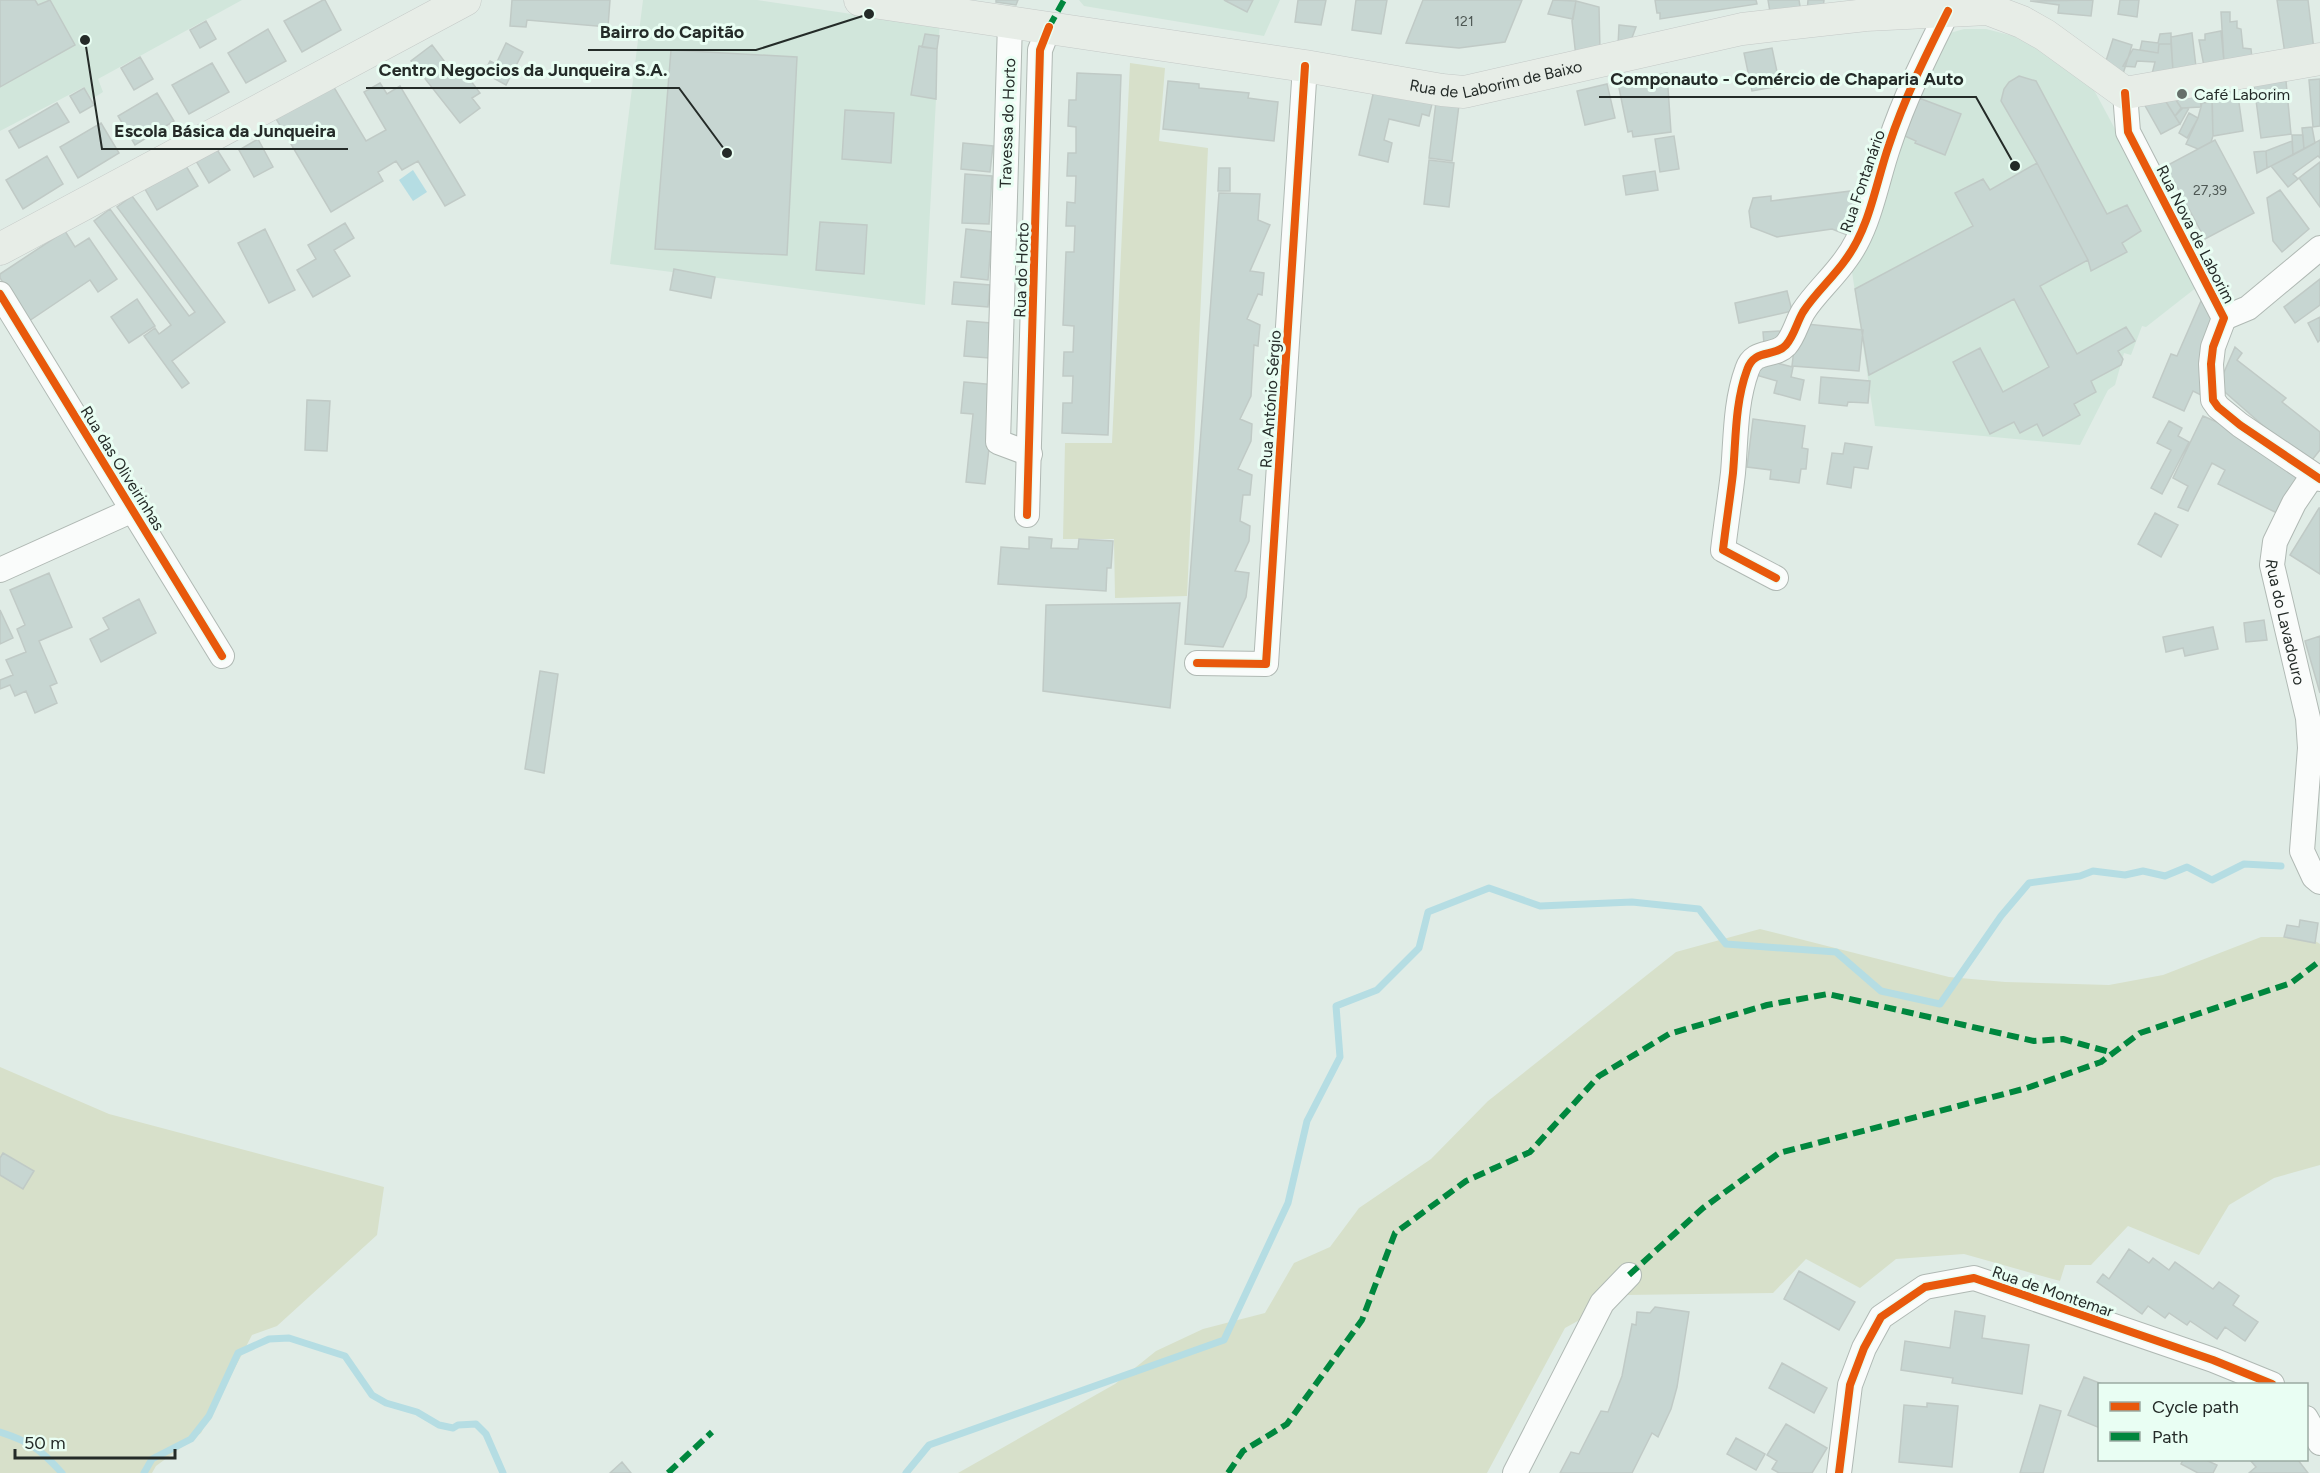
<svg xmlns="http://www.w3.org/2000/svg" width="2320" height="1473" font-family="Figtree,sans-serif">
<rect width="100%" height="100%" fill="#e0ece6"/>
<path fill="#d1e6db" d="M0 0H242L98 79 103 92 92 99 84 87 0 131Z
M643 0H757L926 25 940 21 939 36 925 34 922 46 936 99 925 305 610 264Z
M1079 0H1280L1264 36 1084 6Z
M1964 29H1986L2021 38 2047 51 2094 90 2198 283 2197 287 2146 327 2142 326 2131 355 2124 353 2115 385 2108 390 2080 445 1875 426 1851 265 1934 51 1950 33Z"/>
<path fill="#d7e0ca" d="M1130 63 1165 68 1159 141 1208 148 1187 596 1115 598 1114 539H1063L1065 443H1112Z
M1760 929 1949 977 2005 982 2109 985 2163 975 2261 937H2309L2320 944V1165L2274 1178 2229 1205 2199 1255 2128 1226 2091 1265H2065L2060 1281 1964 1254 1896 1259 1860 1288 1806 1259 1773 1293 1625 1295 1565 1328 1487 1473H958L1115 1384 1156 1351 1203 1329 1265 1313 1294 1263 1330 1247 1359 1208 1431 1159 1488 1101 1676 952Z
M0 1067 109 1114 384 1187 377 1235 277 1326 252 1335 201 1433 156 1466 152 1473H0Z"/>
<path fill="#b5dde3" d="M413 170 427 192 413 201 399 180Z"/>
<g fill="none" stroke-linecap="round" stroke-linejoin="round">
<path stroke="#b5dde3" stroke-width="7" d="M0 1432C31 1442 40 1449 62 1473
M144 1473 152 1459 191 1439 209 1416 238 1353 269 1339 289 1338 345 1356 372 1395 386 1403 417 1412 439 1425 453 1428 458 1425 476 1424 486 1434 503 1473
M906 1473 929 1445 1224 1340 1288 1203 1307 1121 1340 1057 1336 1006 1377 990 1419 948 1428 912 1489 888 1540 906 1632 902 1699 909 1726 944 1836 952 1881 991 1940 1004 2001 916 2029 883 2080 876 2093 871 2125 875 2143 871 2165 876 2187 867 2212 880 2244 864 2281 866"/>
</g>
<path fill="#c7d6d2" stroke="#c0cac6" stroke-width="1.5" d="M0 0H35L38 5 50 0 75 45 0 87Z
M323 0H325L341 30 302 52 284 21Z
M512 0H610L608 27 527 20 526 27 510 26Z
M996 0H1018L1016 5 996 2Z
M1224 0H1253L1247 12Z
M1298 0H1326L1321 25 1295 22Z
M1356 0H1387L1381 34 1352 30Z
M1423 0H1522L1505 42 1459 48 1406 43Z
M1553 0 1576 1 1573 19 1548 14Z
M1655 0H1756L1757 4 1660 19V13H1657Z
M1768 0H1799L1801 13 1771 18Z
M1808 0H1824L1823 9 1807 12Z
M2093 0 2091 16 2058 13 2059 5 2030 1Z
M2120 0H2139L2137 17 2118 14Z
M2277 0H2308L2314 50 2285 54Z
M1576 1 1599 7 1600 51 1576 57 1572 21Z
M2221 12H2230V22L2237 21V28L2241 29 2243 48 2251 49 2252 58 2224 62Z
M206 21 216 39 200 48 190 30Z
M1619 25 1636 27 1630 43 1618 46Z
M268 29 286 61 246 83 228 53Z
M2221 31 2224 62 2204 66 2199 40H2205V34Z
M2171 33V44H2159L2158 53 2140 50 2142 41 2158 43 2160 34Z
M2192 33 2196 67 2173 71 2171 37Z
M925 34 939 36 937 49 922 47Z
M2113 39 2132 45 2123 74 2104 67Z
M506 43 523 52 506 85 484 73 490 61 496 64Z
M2159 44H2171L2173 71 2152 74 2155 62 2137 61 2135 67 2123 66 2133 49 2158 53Z
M432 45 454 74 461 68 480 93 472 98 480 108 460 123 411 61Z
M919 46 937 49 936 99 911 95Z
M1772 48 1780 86 1752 91 1744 53Z
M671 50 797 57 787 255 655 249Z
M140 57 153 79 134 90 121 68Z
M212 63 229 92 189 114 172 85Z
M1077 73 1121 75 1108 435 1062 433 1063 403H1072L1073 376H1063L1064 352H1073L1074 326 1063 325 1066 252H1074L1075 226H1066L1067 202 1075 203 1076 176H1067L1068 153H1076V127L1068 126 1069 100H1076Z
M1667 73 1671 132 1633 137 1632 131 1628 132 1618 83Z
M2019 76 2036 81 2107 214 2127 205 2141 231 2122 243 2127 252 2091 271 2088 260 2037 163 2001 101 2004 89 2009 82Z
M2320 79V126L2313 127 2309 80Z
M1168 81 1199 84V88L1249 93 1248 98 1278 102 1274 141 1163 129Z
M2286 81 2291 134 2261 138 2254 85Z
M380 83 387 94 400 86 465 195 445 206 418 161 402 170 396 161 378 172 383 181 331 212 275 117 332 84 366 141 386 130 364 92Z
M1607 84 1615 118 1585 125 1577 91Z
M2199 87 2201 107 2181 108 2170 91Z
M84 88 94 105 80 113 70 96Z
M2237 89 2243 131 2213 136 2212 92Z
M1374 90 1432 104 1429 116 1422 114 1419 126 1389 119 1384 140 1392 143 1388 162 1359 155Z
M2170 91 2182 109 2175 116 2161 94Z
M157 93 174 121 135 145 118 116Z
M2161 94 2180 124 2161 134 2143 102Z
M1919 98 1961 114 1945 155 1915 143 1916 141 1905 136Z
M1436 102 1459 105 1452 161 1429 158Z
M2212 102 2213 136 2211 142 2198 149 2186 144 2198 118 2202 103Z
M57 103 69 122 19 148 9 131Z
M2181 108H2189L2180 124 2175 116Z
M845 110 894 113 891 163 842 159Z
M2189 113 2198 118 2187 138 2179 133Z
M101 123 119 153 78 178 60 147Z
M2312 127 2315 143 2304 149 2302 128Z
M2292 135H2303L2304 149 2293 155Z
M1674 136 1679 169 1660 172 1655 139Z
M258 139 273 167 254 177 239 150Z
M2215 140 2254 213 2205 239 2166 166Z
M2320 140V158L2318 156 2293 174 2298 179 2288 187 2271 166Z
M2292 141 2293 155 2267 168 2266 151Z
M963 143 993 146 990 172 961 169Z
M216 148 230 170 209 183 196 161Z
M2266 151 2267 168 2257 173 2254 152Z
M47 156 63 184 23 209 6 180Z
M1429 160 1454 163 1449 207 1424 204Z
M2320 162V207L2299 178Z
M2037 163 2088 260 2040 286 2077 354 2126 327 2135 341 2118 351 2123 359 2121 365 2091 381 2096 392 2074 404 2080 415 2043 436 2037 424 2020 433 2014 422 1990 434 1953 362 1980 348 2003 392 2049 367 2014 299 1869 375 1855 289 1973 226 1955 193 1983 179 1990 190Z
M186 166 198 186 157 210 145 189Z
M1219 168H1230V191H1218Z
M1655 171 1658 190 1626 195 1623 176Z
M965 174 992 176 989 224 962 223Z
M1867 189 1850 236 1832 229 1777 237 1751 227 1749 211 1753 198 1771 196V201Z
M2280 190 2309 229 2282 252 2273 241 2267 198Z
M1219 193 1260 194 1258 220 1270 225 1250 271 1264 273 1262 295 1258 294 1247 319 1260 325 1258 346 1254 345 1251 396 1240 419 1252 424 1251 441 1238 469 1252 475 1250 495H1243L1240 521 1250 526 1249 541 1235 571 1249 573 1246 597 1223 647 1185 644Z
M132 196 225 322 172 361 189 383 182 388 144 336 155 328 159 334 171 325 94 221 110 209 189 316 195 312 117 207Z
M820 222 867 225 864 274 816 270Z
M345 223 354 238 334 250 350 276 313 297 297 270 316 259 308 245Z
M265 229 295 290 269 303 238 243Z
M966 229 992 232 988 280 961 277Z
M65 231 75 247 89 238 117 279 98 292 90 280 29 321 0 278V274Z
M674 269 715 277 711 298 670 290Z
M2320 279V305L2295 323 2284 307Z
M954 282 990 285 988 307 952 304Z
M1787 291 1792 311 1739 323 1735 303Z
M137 299 155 326 129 343 111 317Z
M2201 301 2220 310 2199 361 2217 368 2205 397 2193 391 2184 411 2153 397 2171 354 2177 356Z
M2320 317V340L2318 342 2308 323Z
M967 321 991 323 989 358 964 356Z
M1797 323 1863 330 1859 371 1792 366Z
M1781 331 1782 344H1764L1763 332Z
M2235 347 2242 353 2237 360 2286 398 2282 402 2320 432V450L2308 465 2218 386Z
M1760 359 1793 367 1791 377 1804 380 1800 400 1774 393 1777 381 1756 375Z
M1821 377 1870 381 1868 403 1848 402 1847 406 1819 403Z
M964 382 996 385 985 484 966 482 973 414 961 413Z
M307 400 330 401 327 451 305 450Z
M2203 416 2252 437 2301 475 2279 514 2218 484 2225 470 2212 463 2188 511 2178 507 2188 486 2173 478Z
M1753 419 1805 426 1802 448 1808 449 1806 469H1801L1799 483 1770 479 1771 470 1747 467Z
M2169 421 2182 428 2178 436 2189 442 2162 494 2151 488 2171 450 2157 443Z
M1845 443 1872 447 1868 469 1854 467 1851 488 1827 484 1832 453 1843 454Z
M2319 508H2320V574L2290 555Z
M2155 513 2178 525 2161 557 2138 544Z
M1029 537 1052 539 1051 548 1078 549 1079 539 1113 541 1111 568H1107L1106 591 998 584 1001 547 1029 549Z
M49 573 72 627 39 641 57 683 50 686 57 703 35 713 26 691 15 696 10 685 0 689V680L13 675 6 660 26 652 17 629 25 625 10 590Z
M139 599 156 633 101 662 90 639 109 629 103 618Z
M1180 603 1170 708 1043 691 1046 605Z
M0 610 13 638 0 644Z
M2264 620 2267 640 2246 642 2244 623Z
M2213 627 2218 649 2185 656 2183 648 2166 652 2163 637Z
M2320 636V693L2305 641Z
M540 671 558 674 544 773 525 769Z
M2300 920 2318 923 2315 943 2284 937 2287 925 2299 927Z
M3 1153 34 1171 23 1189 0 1175V1158Z
M2129 1249 2149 1263 2153 1258 2169 1270 2175 1262 2213 1289 2219 1282 2239 1296 2233 1305 2258 1322 2245 1341 2225 1327 2217 1339 2190 1321 2187 1325 2169 1313 2165 1318 2148 1306 2142 1314 2097 1282 2103 1274 2109 1279Z
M1799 1271 1855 1302 1839 1330 1784 1299Z
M1655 1307 1689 1312 1677 1387 1671 1409 1658 1437 1652 1433 1632 1473H1560L1571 1452 1579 1454 1601 1411 1608 1412 1622 1376 1632 1324 1636 1325 1637 1312 1650 1313Z
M1955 1311 1985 1316 1982 1338 2029 1345 2022 1394 1952 1383 1953 1378 1901 1370 1905 1341 1950 1348Z
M1782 1363 1827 1388 1814 1413 1769 1388Z
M2084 1377 2102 1384H2100V1428L2068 1415Z
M1927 1403 1958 1406 1952 1467 1899 1462 1904 1405 1927 1407Z
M2040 1405 2061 1411 2043 1473H2020Z
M1786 1424 1827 1448 1812 1473H1779L1772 1469 1777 1461 1767 1455Z
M1736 1438 1765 1454 1756 1470 1727 1454Z
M2183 1460H2206L2217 1465 2213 1473H2198L2181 1464Z
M2254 1460H2298L2308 1473H2249L2256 1467 2251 1461Z
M622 1462 631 1473H610Z"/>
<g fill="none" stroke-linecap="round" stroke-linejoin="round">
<defs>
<g id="minor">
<path d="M1010 22 998 442 1030 454"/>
<path d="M2125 93 2128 132 2224 318 2213 347 2211 364 2213 400 2218 407 2240 425 2320 479"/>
<path d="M0 294 222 656"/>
<path d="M2224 318 2248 308 2320 248"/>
<path id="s1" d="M2313 475 2294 503 2275 542 2272 565 2308 718 2310 748 2302 851 2314 877 2320 882"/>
<path d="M1027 515 1040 50 1049 27"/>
<path d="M0 570 133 510"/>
<path d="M1776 578 1723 550C1726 524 1730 499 1733 473 1736 438 1735 403 1747 370 1754 348 1774 358 1786 345 1794 336 1797 322 1803 312 1815 293 1833 278 1846 259 1870 227 1876 182 1889 145 1904 99 1926 55 1948 11"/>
<path d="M1197 663 1266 664 1305 66"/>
<path d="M2306 1418 2320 1443"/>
<path d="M1515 1473 1602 1303 1629 1275"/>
<path d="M1839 1473 1850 1385 1864 1348 1881 1317 1925 1287 1974 1278 2213 1360 2272 1384"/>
</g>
<g id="major">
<path id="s2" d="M860 0 1305 66 1442 90 1464 92 1742 29 1866 15 1988 9 2022 22 2045 35 2125 93 2320 59"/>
<path d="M0 249 465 0"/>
</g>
</defs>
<use href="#minor" stroke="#b0b9b4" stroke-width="26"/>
<use href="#major" stroke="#c4c9c7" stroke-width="33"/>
<use href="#minor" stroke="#fafcfb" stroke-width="24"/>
<use href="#major" stroke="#e7ede7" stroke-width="32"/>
<path stroke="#00873e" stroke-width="6" stroke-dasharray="12 6" stroke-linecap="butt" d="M1049 27 1064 0
M1629 1275 1703 1208 1779 1153 2027 1088 2101 1062 2140 1033 2291 983 2320 961
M668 1473 712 1432
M1228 1473 1243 1451 1287 1424 1362 1320 1395 1233 1466 1181 1530 1152 1599 1076 1669 1034 1767 1005 1828 994 2034 1041 2063 1039 2113 1053"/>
<defs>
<path id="cycleway" d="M2125 93 2128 132 2224 318 2213 347 2211 364 2213 400 2218 407 2240 425 2320 479
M0 294 222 656
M1027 515 1040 50 1049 27
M1776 578 1723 550C1726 524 1730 499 1733 473 1736 438 1735 403 1747 370 1754 348 1774 358 1786 345 1794 336 1797 322 1803 312 1815 293 1833 278 1846 259 1870 227 1876 182 1889 145 1904 99 1926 55 1948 11
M1197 663 1266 664 1305 66
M1839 1473 1850 1385 1864 1348 1881 1317 1925 1287 1974 1278 2213 1360 2272 1384"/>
</defs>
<use href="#cycleway" stroke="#e9fef3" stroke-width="11"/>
<use href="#cycleway" stroke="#e8590c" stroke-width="8"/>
</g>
<circle fill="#666f6a" stroke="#e9fef3" stroke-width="2" cx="2182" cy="94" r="6"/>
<g text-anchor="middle" stroke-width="6" stroke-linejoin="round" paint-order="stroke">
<g font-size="14" fill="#4e5854">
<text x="1464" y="26">121</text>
<text x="2210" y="195">27,39</text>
</g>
<g font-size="16" fill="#242b28" stroke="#e9fef3">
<text dy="6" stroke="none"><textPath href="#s2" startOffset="644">Rua de Laborim de Baixo</textPath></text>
<text transform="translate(1007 123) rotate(-88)" y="6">Travessa do Horto</text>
<text transform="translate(1862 181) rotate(-71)" y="6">Rua Fontanário</text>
<text transform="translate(2196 234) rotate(63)" y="6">Rua Nova de Laborim</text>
<text transform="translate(1021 270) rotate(-88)" y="6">Rua do Horto</text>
<text transform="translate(1270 399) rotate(-86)" y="6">Rua António Sérgio</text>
<text transform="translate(123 468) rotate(58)" y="6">Rua das Oliveirinhas</text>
<text dy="6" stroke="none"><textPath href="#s1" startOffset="159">Rua do Lavadouro</textPath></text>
<text transform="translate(2053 1291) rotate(19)" y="6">Rua de Montemar</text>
</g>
<g font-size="16" fill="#242b28" stroke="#e9fef3" text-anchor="start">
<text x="2194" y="100">Café Laborim</text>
</g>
</g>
<path fill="none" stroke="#242b28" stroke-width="2" d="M869 14L756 50H588M727 153L679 88H366M2015 166L1976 97H1599M85 40L102 149H348"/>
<g fill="#242b28" stroke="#e9fef3" stroke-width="2">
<circle cx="869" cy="14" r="6"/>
<circle cx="727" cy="153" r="6"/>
<circle cx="2015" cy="166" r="6"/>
<circle cx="85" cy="40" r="6"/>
</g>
<g font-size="18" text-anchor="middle" font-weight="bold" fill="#242b28" stroke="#e9fef3" stroke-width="6" stroke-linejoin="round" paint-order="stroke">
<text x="672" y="38">Bairro do Capitão</text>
<text x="523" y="76">Centro Negocios da Junqueira S.A.</text>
<text x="1787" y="85">Componauto - Comércio de Chaparia Auto</text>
<text x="225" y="137">Escola Básica da Junqueira</text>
</g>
<rect x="2098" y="1383" width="210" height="78" fill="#e9fef3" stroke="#9aaaa2" stroke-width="1.5"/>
<rect x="2110" y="1402" width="30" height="9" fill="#e8590c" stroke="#9aaaa2" stroke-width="1.5"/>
<text x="2152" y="1413" font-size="18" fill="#242b28">Cycle path</text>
<rect x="2110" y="1432" width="30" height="9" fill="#00873e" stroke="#9aaaa2" stroke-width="1.5"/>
<text x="2152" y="1443" font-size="18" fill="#242b28">Path</text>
<path d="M15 1449v9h160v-9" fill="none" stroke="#242b28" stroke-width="3"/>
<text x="24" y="1449" font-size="18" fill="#242b28" stroke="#e9fef3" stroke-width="4.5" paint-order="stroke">50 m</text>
</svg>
